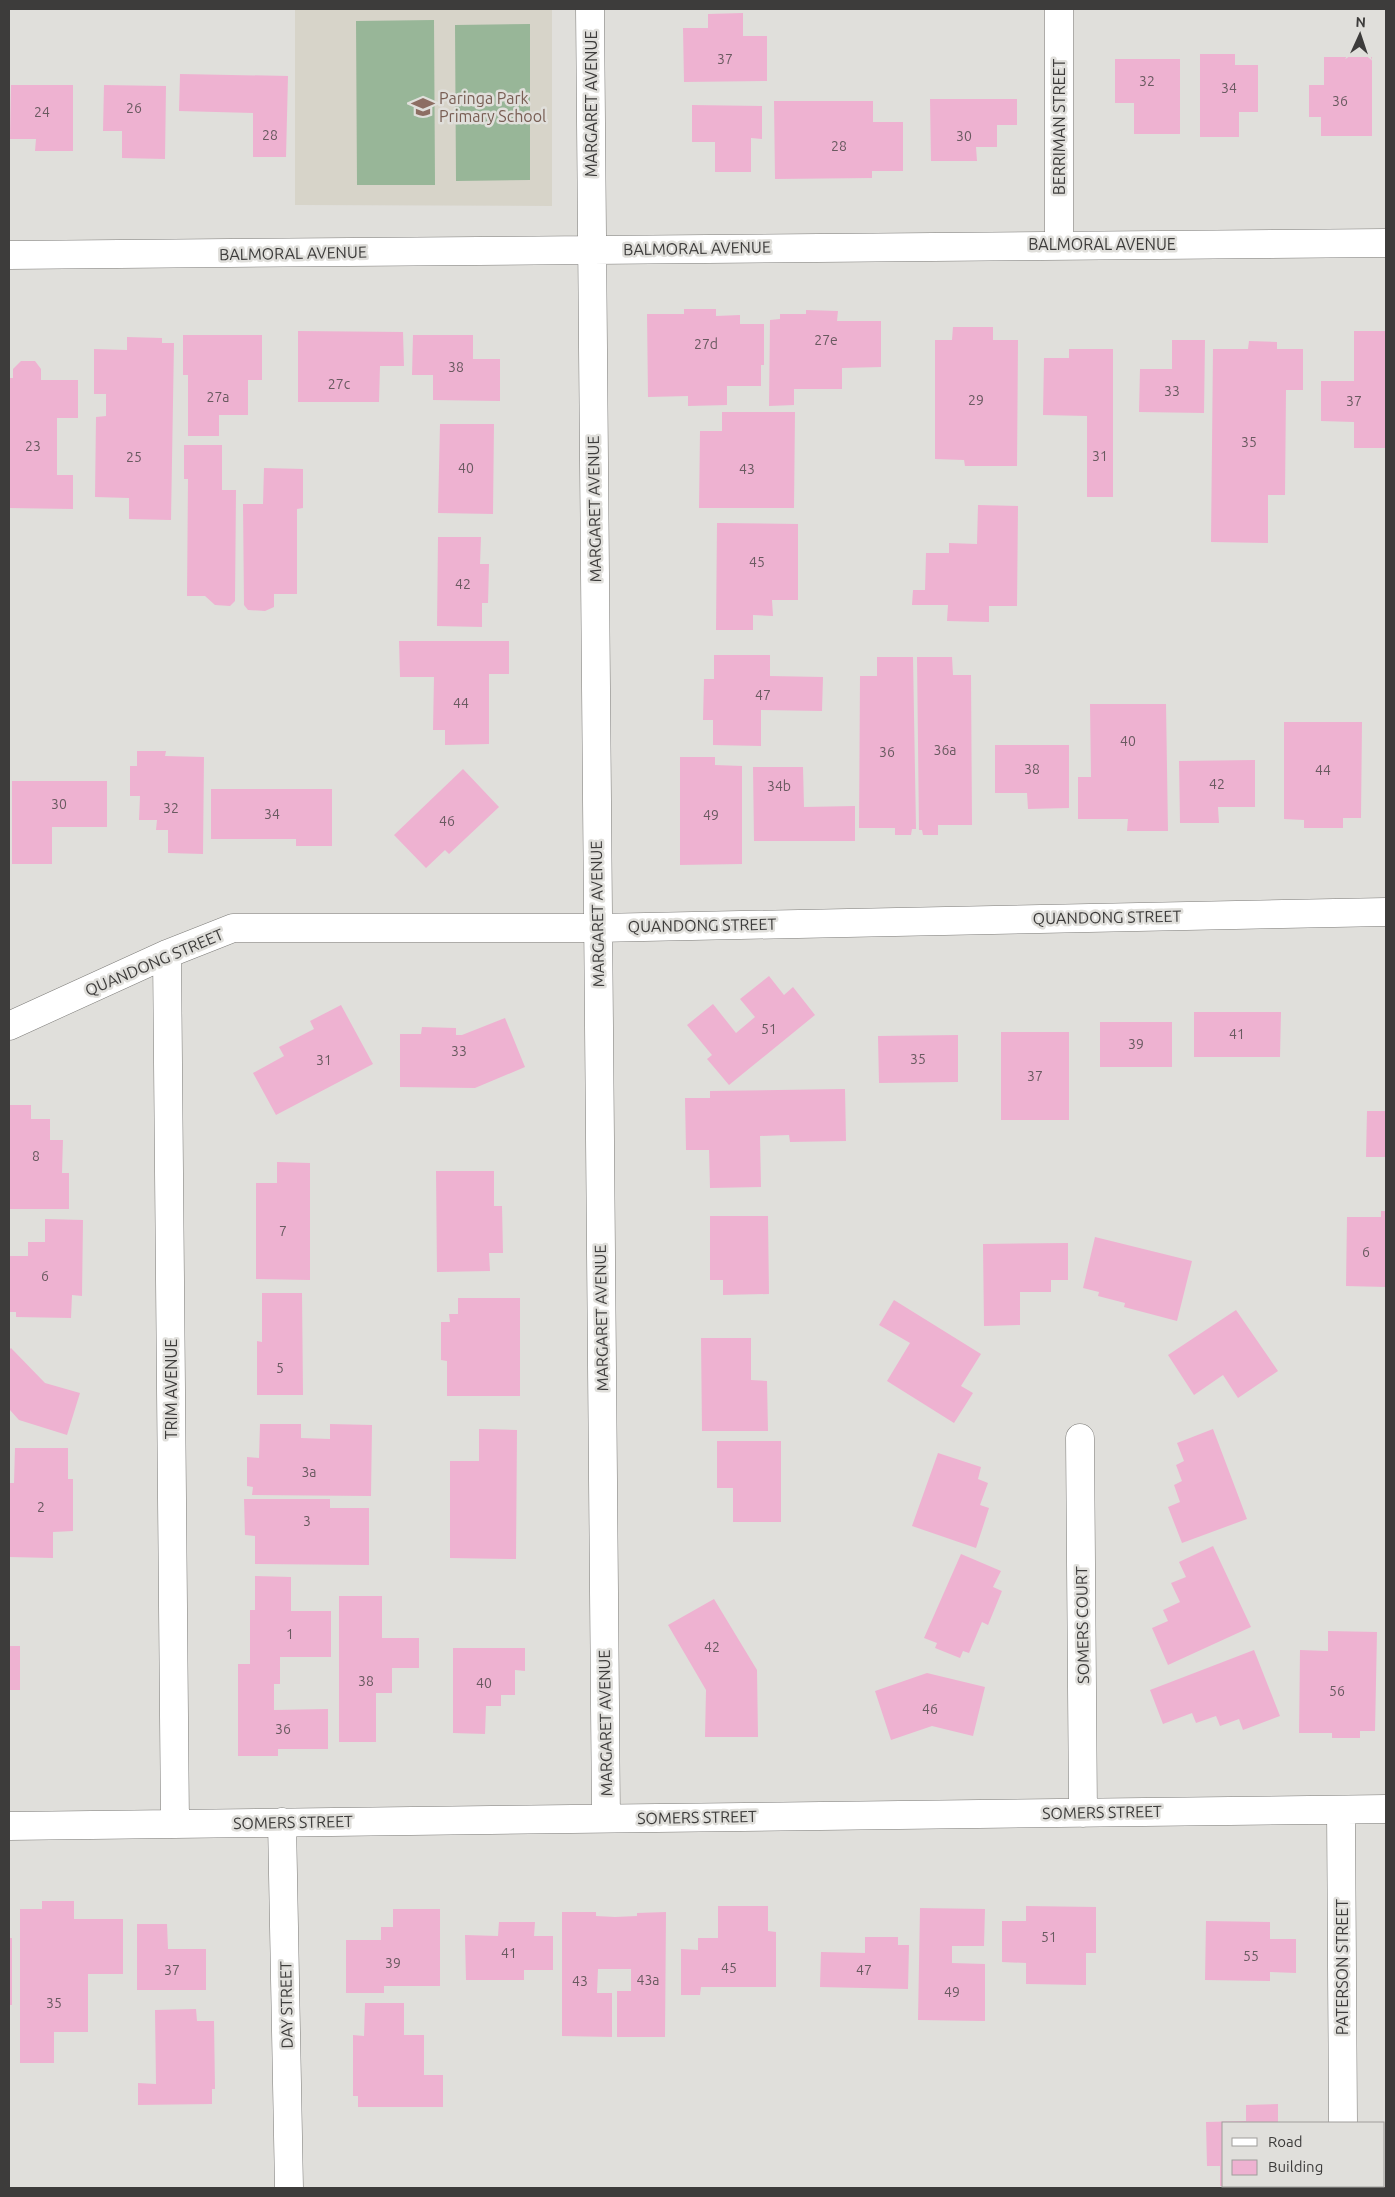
<svg xmlns="http://www.w3.org/2000/svg" width="1395" height="2197" font-family="Ubuntu,sans-serif">
<rect width="100%" height="100%" fill="#e0dfdb"/>
<path fill="#d7d4c9" d="M295 9H552V206L295 205Z"/>
<path fill="#98b698" d="M434 20 435 185H357L356 21Z
M530 24V180L456 181 455 25Z"/>
<path fill="#eeb2d1" d="M743 13V36H767V81L684 82 683 28H708V14Z
M1200 54H1235V65H1258V112H1239V137H1200Z
M1324 57H1372V136H1321V117H1309V85H1324Z
M1115 59H1180V134H1134V103H1115Z
M180 74 288 76 286 157H253V113L179 111Z
M11 85H73V151H35L36 139H10Z
M104 85 166 86 165 159 122 158V131H103Z
M930 99H1017V125H997V147H976L977 161H931Z
M774 101H873V122H903V171H872V178L775 179Z
M692 105 762 106V139L751 138V172H715V142H692Z
M684 309H716V316L740 315V324H764V365H761V386H727V405L688 406V396L648 397 647 314H684Z
M806 310 838 311 837 321H881V367L842 368V389H794V405L769 406 770 320 780 319V314H806Z
M953 327H993V340H1018L1017 466H965L964 460 935 459V340H952Z
M298 331 403 332 404 366H380L379 402H298Z
M1354 331H1386V448H1354V422L1321 421V381H1354Z
M183 335H262V380H248V415H219V436H188V375H183Z
M413 335H473V359H500V401L433 400V375H412Z
M127 337 162 338V343H174L171 520 129 519V498L95 497 96 417 106 416V394H94V349L127 350Z
M1172 340H1205L1204 413 1139 412 1140 369H1172Z
M1249 341 1277 342V349H1303V390H1286L1285 495H1268V543L1211 542 1213 349H1248Z
M1069 349H1113V497H1087V416L1043 415 1044 358H1069Z
M21 361H35L41 369V380H78V418H57V475H73V509L9 508V378H13V369Z
M722 412H795L794 508H699L700 431H722Z
M440 424H494L493 514 438 513Z
M184 445H222V490H236L235 601 230 606 215 605 205 596H187L188 479H184Z
M264 468 303 469V508L297 509V594H274V607L265 611 248 610 244 605 243 504H263Z
M978 505 1018 506 1017 606H989V622L947 621 948 605H912L913 590H925L926 553H949V543L977 544Z
M717 523 798 524V600H772L773 616 753 615V630H716Z
M438 537H481L480 564H489L488 603H482V627L437 626Z
M399 641H509V674H489V744L445 745V730H433L434 677H400Z
M714 655H770V676L823 677 822 711 761 710V746L713 745V720H703L704 679H714Z
M877 657H913L916 829H912L911 835H895V828H859L860 676H877Z
M917 657H952L953 675H971L972 825H938V835H923L922 830H919Z
M1090 704H1166L1168 831H1127L1128 819H1078V777H1091Z
M1284 722H1362L1361 818H1343V828H1304V820L1284 819Z
M995 745H1069V808L1028 809 1027 793H995Z
M137 751H166L165 756 204 757 203 854 168 853V830H156L157 820H139L140 796H130V766H137Z
M680 757H715V765L742 766V864L680 865Z
M1255 760V807H1218L1219 823H1180L1179 761Z
M753 767H803L804 807 855 806V841H754Z
M463 769 499 807 449 854 445 850 426 868 394 835Z
M12 781H107V827H52V864H12Z
M211 789H332V846H296V839H211Z
M769 976 784 995 793 987 815 1015 729 1085 707 1059 712 1055 687 1025 713 1004 736 1033 755 1017 740 999Z
M341 1005 373 1064 276 1115 253 1073 284 1056 279 1047 314 1029 310 1021Z
M1194 1012H1281L1280 1057H1194Z
M505 1018 525 1067 475 1088 400 1087V1034H421L422 1027 456 1028V1035H462Z
M1100 1022H1172V1067H1100Z
M1001 1032H1069V1120H1001Z
M958 1035V1082L879 1083 878 1036Z
M845 1089 846 1141 790 1142 789 1135 760 1136 761 1187 710 1188 709 1150H686L685 1098H710V1091Z
M9 1105H31V1119H50V1140H63L62 1173H69V1209H9Z
M1367 1111H1386V1157H1366Z
M277 1162 310 1163V1280L256 1279V1183H277Z
M436 1171H494V1206H502L503 1253H489L490 1271 437 1272Z
M1381 1211H1386V1287L1346 1286 1347 1217H1381Z
M710 1216H768L769 1294 723 1295V1280H710Z
M45 1219 83 1220 82 1296 72 1295 71 1318 16 1317V1312H9V1256H28V1242H45Z
M1095 1237 1192 1261 1177 1321 1124 1307 1125 1303 1098 1296 1099 1292 1083 1288Z
M1068 1243V1280H1051V1292H1020V1325L984 1326 983 1244Z
M262 1293H302L303 1395H257V1341L262 1342Z
M458 1298H520V1396H447V1361L441 1360V1322H450L449 1314H458Z
M894 1300 981 1354 961 1386 973 1393 954 1423 887 1381 910 1343 879 1325Z
M1236 1310 1278 1371 1238 1398 1223 1375 1194 1395 1168 1355Z
M701 1338H751V1380L767 1381 768 1431H702Z
M11 1348 45 1383 80 1393 67 1435 19 1420 9 1409V1350Z
M260 1424H301V1438L330 1439V1424L372 1425 371 1496 252 1495 253 1487 247 1486V1457L259 1458Z
M479 1429 517 1430 516 1559 450 1558V1461H479Z
M1213 1429 1247 1519 1182 1543 1168 1507 1180 1502 1174 1485 1182 1481 1176 1465 1184 1461 1177 1443Z
M717 1441H781V1522H733V1488H717Z
M15 1448H68V1479H73V1531L53 1532V1558L9 1557V1483H14Z
M938 1453 981 1467 978 1479 988 1483 980 1505 989 1508 976 1548 912 1526Z
M244 1499H330V1508H369V1565L255 1564V1536L245 1535Z
M1213 1546 1251 1627 1168 1665 1152 1628 1168 1621 1163 1610 1180 1602 1171 1583 1186 1577 1179 1562Z
M961 1554 1001 1571 993 1587 1002 1591 988 1625 982 1622 969 1653 963 1651 960 1658 935 1648 937 1643 924 1638Z
M255 1576 291 1577V1611H331V1657H280V1684H274V1710L328 1709V1749H278V1756H238V1664H250V1610H255Z
M339 1596H382V1638H419V1668H392V1693H376V1742H339Z
M714 1599 757 1670 758 1737H705L706 1690 668 1625Z
M1328 1631 1377 1632 1375 1731H1360V1738H1332V1733H1299L1300 1650 1328 1651Z
M9 1646H20V1690H9Z
M453 1648H525V1671L515 1670V1695H501V1706H486L485 1734 453 1733Z
M1254 1650 1280 1716 1243 1730 1239 1719 1220 1726 1216 1716 1196 1723 1192 1713 1163 1724 1150 1690Z
M927 1673 985 1687 973 1736 932 1726 891 1740 875 1691Z
M42 1901H74V1919H123V1974H88V2032H54V2063H20V1909H42Z
M718 1906H768V1931L776 1932V1987H701L700 1995H681V1949L698 1950V1938H718Z
M1026 1906 1096 1907V1953H1086V1985L1026 1984V1963L1002 1962V1921H1026Z
M920 1908 985 1909 984 1946H952V1963L985 1964V2021L918 2020Z
M393 1909H440V1986H384V1993H346V1940H381V1927H393Z
M562 1912H596V1916L615 1917 637 1916V1913L666 1912 665 2037H617V1991H631V1969H598L597 1993H612V2037L562 2036Z
M1206 1921 1270 1922V1939H1296V1973L1270 1972V1981L1205 1980Z
M499 1922H535L534 1936H553V1970H524V1980H466L465 1935 498 1936Z
M137 1924H167L168 1949H206V1990H137Z
M865 1937H898V1945H909L908 1989 820 1987 821 1952 865 1953Z
M9 1938H12V2005H9Z
M365 2003H404V2035H424V2075H443V2107H358V2096H353V2035L364 2036Z
M196 2009 197 2021H214L215 2089H212V2104L138 2105V2083L156 2084 155 2010Z
M1278 2104V2123H1224V2186H1220V2166H1207L1206 2122 1246 2121V2105Z
M1235 2186H1279L1280 2188H1235Z"/>
<g fill="none" stroke-linecap="round" stroke-linejoin="round">
<defs>
<path id="minor" d="M590 9 606 1818
M1059 9V245
M9 255 1386 243
M167 954 175 1824
M9 1026 167 954 233 928H597L1386 912
M1080 1438 1083 1813
M1341 1810 1343 2123
M282 1822 289 2188
M9 1826 1386 1809
M1344 2186V2188"/>
</defs>
<use href="#minor" stroke="#7c7b78" stroke-width="29"/>
<use href="#minor" stroke="#fff" stroke-width="28"/>
</g>
<defs>
<symbol id="school-bare" viewBox="-9 -9 18 18"><path d="M0-5L7-2L0 1L-7-2ZM-4 1L0 2.5L4 1V4Q0 6-4 4Z" fill="#8d6e63" stroke="#e0dfdb" stroke-width="2.5" paint-order="stroke"/></symbol>
</defs>
<g fill-rule="evenodd">
<use href="#school-bare" x="407" y="91" width="32" height="32"/>
</g>
<g text-anchor="middle" stroke-width="5" stroke-linejoin="round" paint-order="stroke">
<g font-size="14" fill="#695a60">
<text x="725" y="64">37</text>
<text x="1147" y="86">32</text>
<text x="1229" y="93">34</text>
<text x="1340" y="106">36</text>
<text x="134" y="113">26</text>
<text x="42" y="117">24</text>
<text x="270" y="140">28</text>
<text x="964" y="141">30</text>
<text x="839" y="151">28</text>
<text x="826" y="345">27e</text>
<text x="706" y="349">27d</text>
<text x="456" y="372">38</text>
<text x="339" y="389">27c</text>
<text x="1172" y="396">33</text>
<text x="218" y="402">27a</text>
<text x="976" y="405">29</text>
<text x="1354" y="406">37</text>
<text x="1249" y="447">35</text>
<text x="33" y="451">23</text>
<text x="1100" y="461">31</text>
<text x="134" y="462">25</text>
<text x="466" y="473">40</text>
<text x="747" y="474">43</text>
<text x="757" y="567">45</text>
<text x="463" y="589">42</text>
<text x="763" y="700">47</text>
<text x="461" y="708">44</text>
<text x="1128" y="746">40</text>
<text x="945" y="755">36a</text>
<text x="887" y="757">36</text>
<text x="1032" y="774">38</text>
<text x="1323" y="775">44</text>
<text x="1217" y="789">42</text>
<text x="779" y="791">34b</text>
<text x="59" y="809">30</text>
<text x="171" y="813">32</text>
<text x="272" y="819">34</text>
<text x="711" y="820">49</text>
<text x="447" y="826">46</text>
<text x="769" y="1034">51</text>
<text x="1237" y="1039">41</text>
<text x="1136" y="1049">39</text>
<text x="459" y="1056">33</text>
<text x="918" y="1064">35</text>
<text x="324" y="1065">31</text>
<text x="1035" y="1081">37</text>
<text x="36" y="1161">8</text>
<text x="283" y="1236">7</text>
<text x="1366" y="1257">6</text>
<text x="45" y="1281">6</text>
<text x="280" y="1373">5</text>
<text x="309" y="1477">3a</text>
<text x="41" y="1512">2</text>
<text x="307" y="1526">3</text>
<text x="290" y="1639">1</text>
<text x="712" y="1652">42</text>
<text x="366" y="1686">38</text>
<text x="484" y="1688">40</text>
<text x="1337" y="1696">56</text>
<text x="930" y="1714">46</text>
<text x="283" y="1734">36</text>
<text x="1049" y="1942">51</text>
<text x="509" y="1958">41</text>
<text x="1251" y="1961">55</text>
<text x="393" y="1968">39</text>
<text x="729" y="1973">45</text>
<text x="172" y="1975">37</text>
<text x="864" y="1975">47</text>
<text x="648" y="1985">43a</text>
<text x="580" y="1986">43</text>
<text x="952" y="1997">49</text>
<text x="54" y="2008">35</text>
</g>
<g font-size="16" fill="#785e54" stroke="#e0dfdb" text-anchor="start">
<text x="439" y="104">Paringa Park<tspan x="439" dy="18">Primary School</tspan></text>
</g>
<g font-size="16" fill="#3d3c3b" stroke="#e0dfdb">
<text transform="translate(591 104) rotate(-90)" y="6">MARGARET AVENUE</text>
<text transform="translate(1059 127) rotate(-90)" y="6">BERRIMAN STREET</text>
<text x="1102" y="250">BALMORAL AVENUE</text>
<text transform="translate(697 248) rotate(-1)" y="6">BALMORAL AVENUE</text>
<text transform="translate(293 253) rotate(-1)" y="6">BALMORAL AVENUE</text>
<text transform="translate(594 509) rotate(-91)" y="6">MARGARET AVENUE</text>
<text transform="translate(597 914) rotate(-91)" y="6">MARGARET AVENUE</text>
<text transform="translate(1107 917) rotate(-1)" y="6">QUANDONG STREET</text>
<text transform="translate(702 925) rotate(-1)" y="6">QUANDONG STREET</text>
<text transform="translate(154 962) rotate(-23)" y="6">QUANDONG STREET</text>
<text transform="translate(601 1318) rotate(-91)" y="6">MARGARET AVENUE</text>
<text transform="translate(171 1389) rotate(-90)" y="6">TRIM AVENUE</text>
<text transform="translate(1082 1625) rotate(-91)" y="6">SOMERS COURT</text>
<text transform="translate(605 1723) rotate(-91)" y="6">MARGARET AVENUE</text>
<text transform="translate(1102 1812) rotate(-1)" y="6">SOMERS STREET</text>
<text transform="translate(697 1817) rotate(-1)" y="6">SOMERS STREET</text>
<text transform="translate(293 1822) rotate(-1)" y="6">SOMERS STREET</text>
<text transform="translate(1342 1967) rotate(-90)" y="6">PATERSON STREET</text>
<text transform="translate(286 2005) rotate(-91)" y="6">DAY STREET</text>
</g>
</g>
<rect width="1395" height="2197" fill="none" stroke="#3d3c3b" stroke-width="20"/>
<rect x="1222" y="2122" width="162" height="65" fill="#e0dfdb" stroke="#9f9e9b"/>
<rect x="1232" y="2138" width="25" height="8" fill="#ffffff" stroke="#9f9e9b"/>
<text x="1268" y="2147" font-size="15" fill="#3d3c3b">Road</text>
<rect x="1232" y="2160" width="25" height="15" fill="#eeb2d1" stroke="#9f9e9b"/>
<text x="1268" y="2172" font-size="15" fill="#3d3c3b">Building</text>
<g transform="translate(1360 35) rotate(3)" stroke="#e0dfdb" stroke-width="4" paint-order="stroke">
<path d="M0-4L9 19L0 12L-9 19Z" fill="#3d3c3b"/>
<text y="-8" font-size="14" font-weight="bold" text-anchor="middle" fill="#3d3c3b">N</text>
</g>
</svg>
